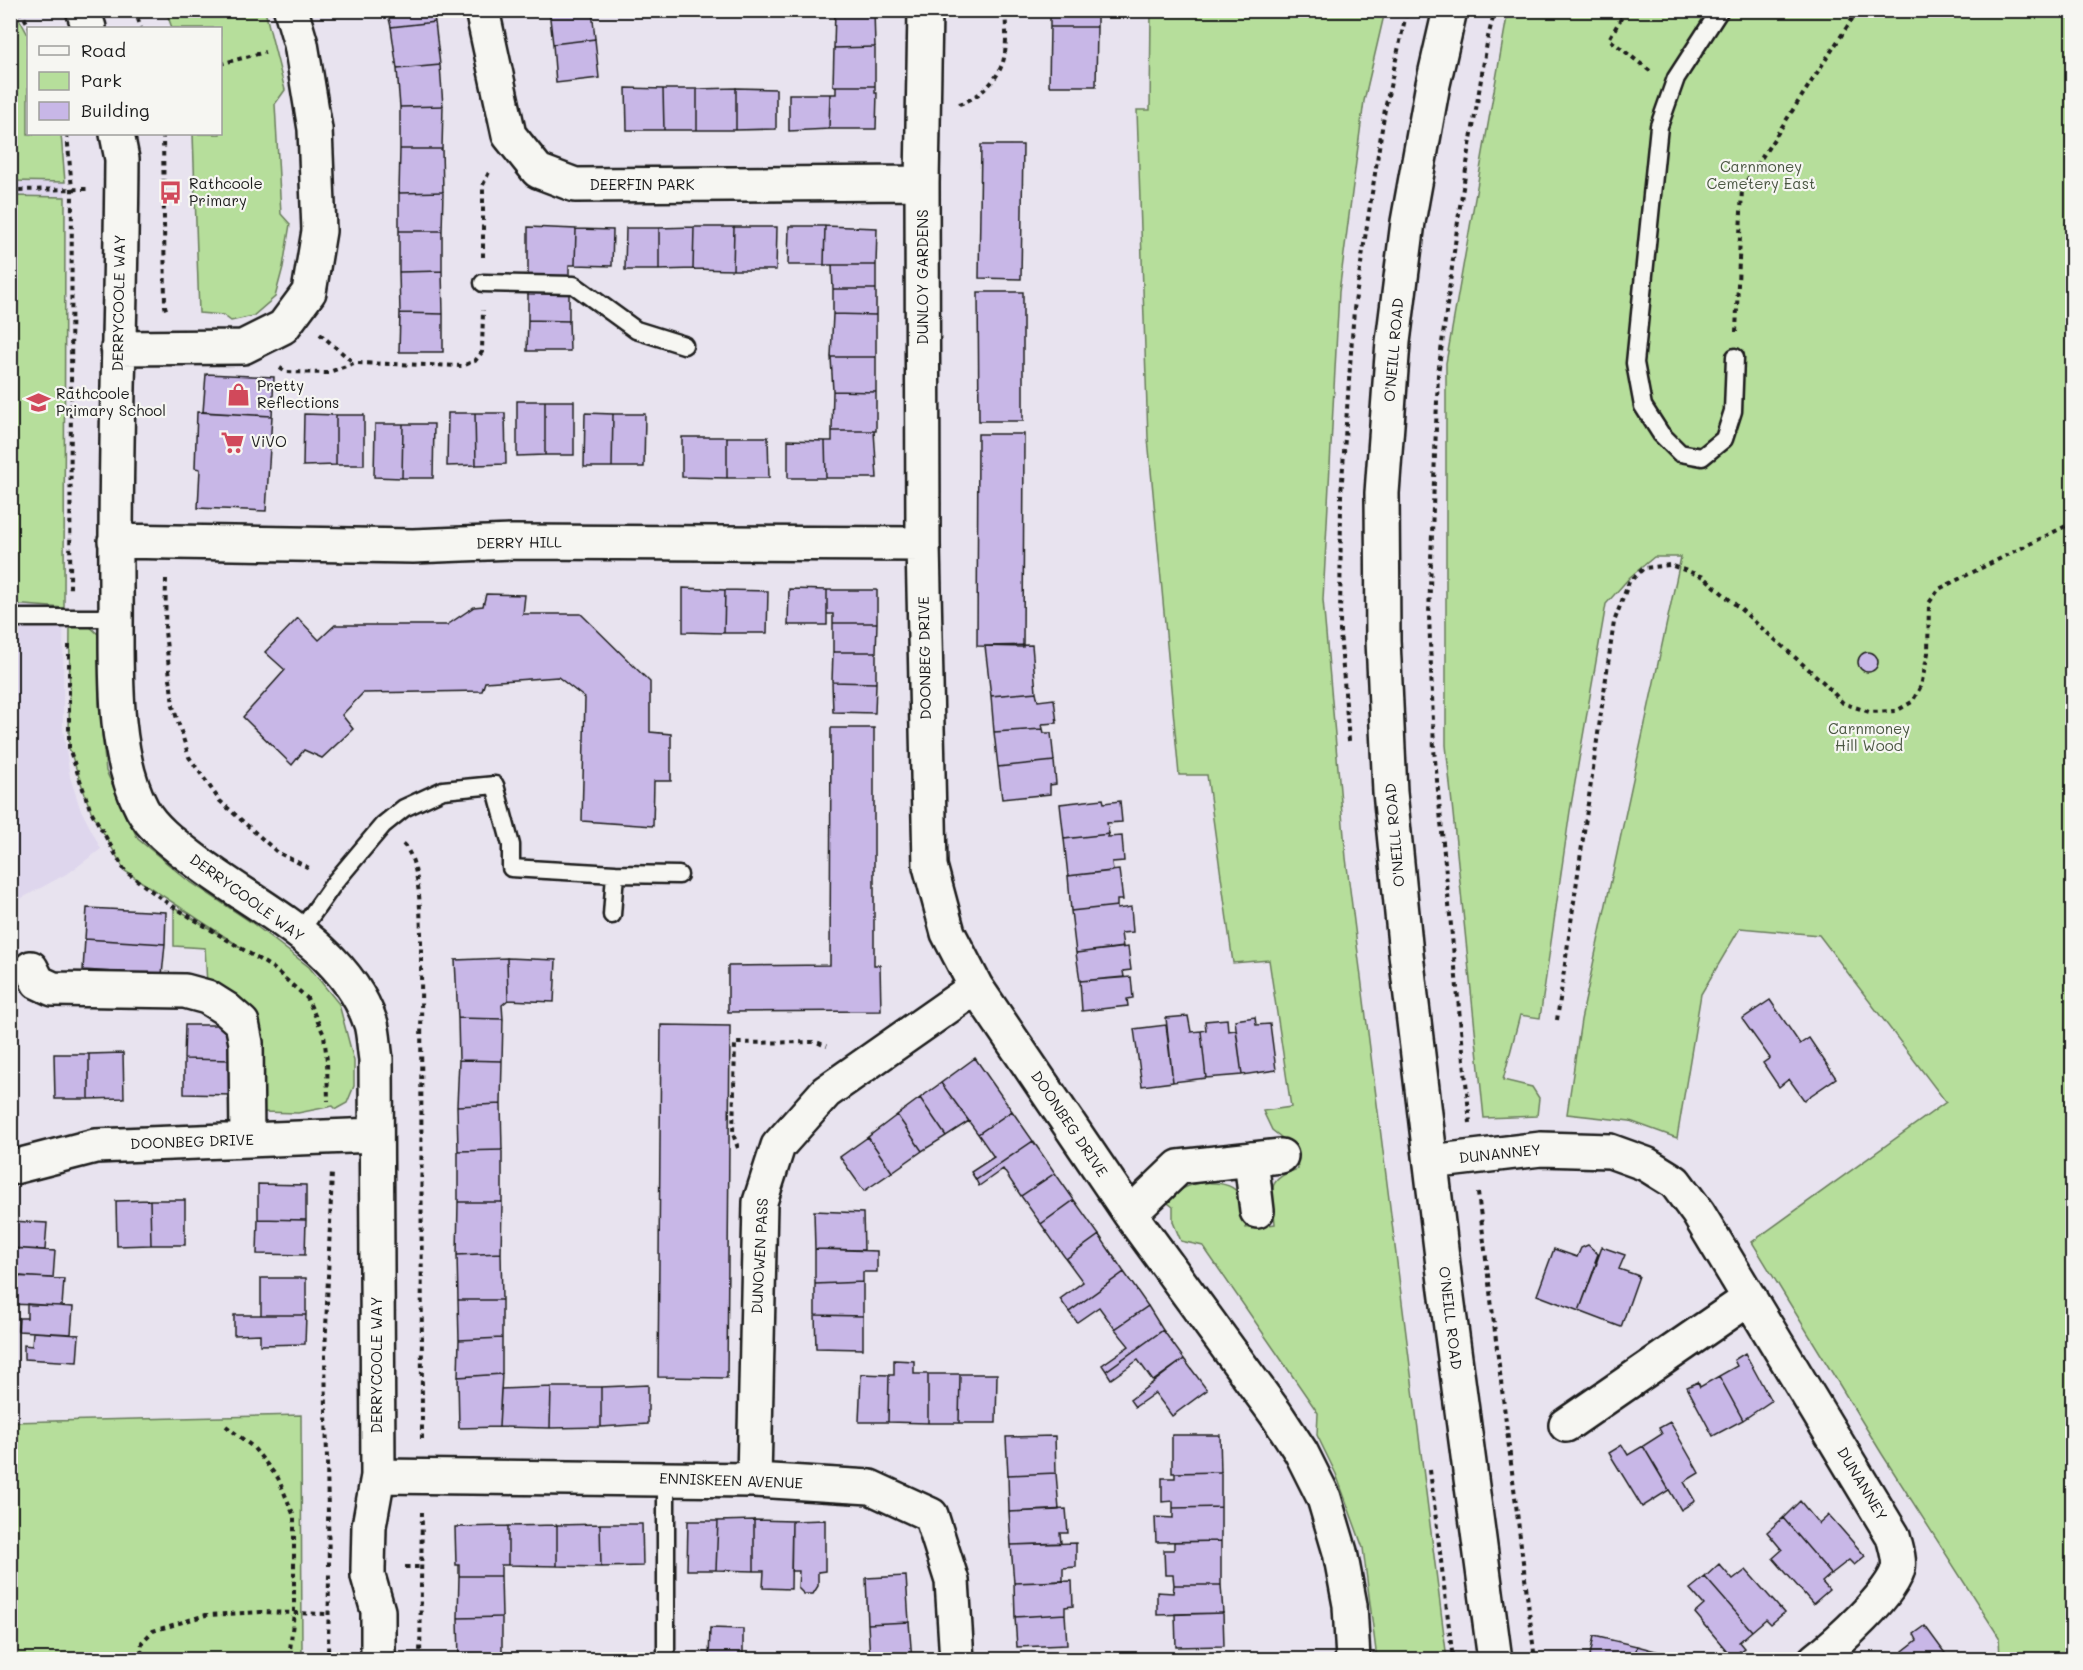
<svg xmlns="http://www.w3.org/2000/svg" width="2083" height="1670" font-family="Mali,sans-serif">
<rect width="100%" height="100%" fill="#e8e3ef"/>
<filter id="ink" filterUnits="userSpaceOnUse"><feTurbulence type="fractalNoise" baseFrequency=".0167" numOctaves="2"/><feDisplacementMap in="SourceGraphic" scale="12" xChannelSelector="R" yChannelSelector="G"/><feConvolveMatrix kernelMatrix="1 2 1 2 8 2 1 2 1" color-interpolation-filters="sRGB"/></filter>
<g filter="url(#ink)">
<path fill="#ded6ed" d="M10 11H15L28 35V134H61L65 168 63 729 70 777 80 808 101 849 70 872 11 904Z"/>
<path fill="#b6de9b" stroke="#697d5c" stroke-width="1.5" d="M15 11 28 35V134H61L65 182 11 181 10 11Z
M166 11H265L285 90 275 104 281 214 290 224 283 267 275 297 253 316 231 321 223 315 199 313 193 134H220V28H172Z
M1151 11H1385L1364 101 1339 292 1323 600 1346 858 1447 1659H1377L1363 1548 1336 1474 1317 1435 1318 1413 1203 1246 1181 1241 1173 1222V1207L1168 1203C1171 1199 1174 1194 1178 1192 1192 1180 1229 1178 1240 1195 1245 1203 1245 1218 1246 1228L1275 1224C1273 1195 1262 1180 1298 1169L1296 1149 1272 1130 1263 1111 1291 1107 1269 960 1233 963 1207 775H1179L1148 438 1137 110H1150Z
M1508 11H2072V1659H2000L1999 1637 1882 1454 1752 1242 1946 1102 1819 935 1740 928 1701 994 1677 1138 1630 1121 1567 1114 1581 1020 1681 557H1654L1630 577 1606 604 1570 811 1540 1018 1520 1015 1503 1080 1532 1087 1539 1098 1537 1116 1484 1118 1446 745V363Z
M10 196 65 197 64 608 11 604Z
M70 625H88L99 635V703L106 771 138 839 186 879 251 922 309 967 339 1004 354 1061V1086L347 1103 336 1109 333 1106 298 1113 262 1112 207 985 205 948 174 946V907L245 950 125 871 90 809 69 748Z
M301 1415 302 1659H11V1422Z"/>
<path fill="#c8b7e7" stroke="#1c1c1c" stroke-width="1.5" d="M387 10H432L435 22 391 27Z
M549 10H592L595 39 553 44Z
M835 10H874L875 47 834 48Z
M1050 10H1097V27H1050Z
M435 22 440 65 397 69 391 27Z
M1050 27H1097L1096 86H1049Z
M595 39 599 78 556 83 553 44Z
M875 47V86H833L834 48Z
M440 65 443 106 400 107 397 69Z
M836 86H875V93H877L876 129H829L830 94H836Z
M626 88 663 89 664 130H627Z
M736 88 776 89V129L736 130Z
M736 88V130H697V89Z
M663 89H697V130H664Z
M789 94H830L829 129 789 131Z
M443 106 442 149H400V107Z
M981 145H1023L1021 279 979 278Z
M400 149H442L443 192 399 193Z
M443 192 442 231H399V193Z
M789 226H825L824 265H788Z
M825 226 877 228 876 265H824Z
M528 227 576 229 575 265H569V289L528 287Z
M694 227 693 269 659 270V228Z
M694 227H734L733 270 693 269Z
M734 227H777L776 270H733Z
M626 228H659V270H625Z
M576 229 613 230 612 266 575 265Z
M399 231H442V271L399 272Z
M832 265H876V289H833Z
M442 271 443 314 400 313 399 272Z
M528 287 569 289V321L528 320Z
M833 289H876V315L833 314Z
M978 292H1023V421H979Z
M400 313 443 314V352H399Z
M833 314 876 315V357H831Z
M528 320 569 321 570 351H527Z
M831 357H876V392L833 391Z
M206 374 274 377 272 416 203 412Z
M833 391 876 392V431H832Z
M517 401H545V455L517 456Z
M545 401H574V455H545Z
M197 412 272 416 266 511 198 508 200 469 195 468Z
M448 413H475L476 465 447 466Z
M475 413H505L506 464 476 465Z
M585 413 613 414 612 467H584Z
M304 414 336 415V465L303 466Z
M613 414H645L644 467H612Z
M336 415H364V465H336Z
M375 424H403L402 478 374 477Z
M403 424H434L433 478H402Z
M832 431H874L877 478H826L825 441H832Z
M978 434H1024L1023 647 977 646Z
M682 437H727V478L682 477Z
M727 437H768L769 478H727Z
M788 440 825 441 826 478H788Z
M683 588 725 590 724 633 683 632Z
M789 589 827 590V625H788Z
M725 590 768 591 767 633H724Z
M827 590H877V623H833V614H827Z
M486 594 525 595 523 614H581L650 682V732L671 734V781H654L653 826 582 821 585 698 558 677 485 682 482 691 363 693 342 715 353 729 322 758 304 750 292 765 243 717 285 670 265 652 298 618 319 640 335 625H447L474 607 483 606Z
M833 623H877L876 652H833Z
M1032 645 1036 692 991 696 985 646Z
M1858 662a10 10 0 1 1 20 0a10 10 0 1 1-20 0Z
M833 652H876V683L832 682Z
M832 682 876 683 875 713 833 712Z
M1036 692 1038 701 1054 699 1057 723 1042 724 1043 729 994 732 991 696Z
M831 728H874V965H880L881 1011 728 1012V966L830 965Z
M1043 729 1044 733H1051L1054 761 998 767 994 732Z
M1054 761 1056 784 1050 785V794L1002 799 998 767Z
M1103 799 1104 803 1120 801 1122 822 1107 823 1109 834 1064 839 1060 804Z
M1109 834 1108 837 1122 836 1124 861 1112 862 1113 871 1068 876 1064 839Z
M1119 870 1123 900H1117V906L1071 911 1068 876Z
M1117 906V909L1131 907 1133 932 1121 933 1123 947 1076 953 1071 911Z
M87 908 166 912 165 944 85 939Z
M85 939 165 944 162 975 83 970Z
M1128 947 1131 970 1123 971 1124 977 1080 981 1076 953Z
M507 958 556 960 554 1002 508 1000Z
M507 958 508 1000 502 1005 503 1019 458 1018 455 960Z
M1131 977 1133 998 1127 999 1128 1006 1082 1011 1080 981Z
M1770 1000 1800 1044 1809 1038 1836 1078 1804 1100 1789 1079 1779 1087 1763 1063 1770 1058 1742 1019Z
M1188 1016 1191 1032 1201 1031 1206 1078 1173 1082 1166 1018Z
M1255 1017 1256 1025 1270 1024 1276 1070 1242 1075 1235 1020Z
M458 1018 503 1019 502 1061 459 1060Z
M1227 1019 1228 1031 1236 1030 1242 1075 1206 1078 1201 1031 1206 1030 1205 1021Z
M185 1025H233L232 1060 184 1059Z
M661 1025 730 1026 727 1378 658 1377Z
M1166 1025 1173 1082 1142 1086 1134 1029Z
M123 1053 124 1098 89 1099V1054Z
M54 1054H89V1099H55Z
M975 1058 1012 1111 978 1134 941 1083Z
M184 1059 232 1060V1095L184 1094Z
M459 1060 502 1061 501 1104 457 1106Z
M941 1083 969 1121 946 1136 920 1098Z
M920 1098 946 1136 922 1151 897 1115Z
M501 1104 502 1150 458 1151 457 1106Z
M1012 1111 1033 1141 976 1180 971 1172 994 1157 978 1134Z
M897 1115 922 1151 892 1172 868 1137Z
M868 1137 892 1172 864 1191 840 1157Z
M1033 1141 1055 1173 1021 1196 1003 1169 979 1186 976 1180Z
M502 1150V1202H458V1151Z
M1055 1173 1074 1200 1041 1224 1021 1196Z
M258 1184 306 1185V1220L258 1219Z
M150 1200H185V1245H151Z
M150 1200 151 1245 117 1246 116 1201Z
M1074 1200 1099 1235 1066 1259 1041 1224Z
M458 1202H502L501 1253 457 1255Z
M814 1211 863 1213 864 1250 815 1249Z
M258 1219 306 1220 305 1255 257 1254Z
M10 1221 47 1223 45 1250 10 1248Z
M1099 1235 1124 1272 1069 1312 1060 1299 1083 1282 1066 1259Z
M1588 1245 1598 1254 1595 1262 1597 1263 1579 1311 1537 1295 1554 1249 1577 1257 1581 1248Z
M1602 1247 1625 1255 1619 1269 1639 1276 1621 1327 1579 1311Z
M10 1248 55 1251 53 1278 10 1276Z
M815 1249 877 1251V1272H863V1282L815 1284Z
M501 1253 502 1300H458L457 1255Z
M1124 1272 1148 1306 1115 1329 1099 1307 1077 1322 1069 1312Z
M18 1276 64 1279 62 1306 10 1304V1290H17Z
M261 1278H306V1315H261Z
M863 1282V1316L815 1315V1284Z
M458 1300H502V1338L459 1340Z
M27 1304 73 1307 71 1334 18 1331 19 1318H27Z
M1148 1306 1163 1330 1106 1371 1102 1365 1129 1346 1115 1329Z
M234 1315H306L305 1344 260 1345V1334L234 1335Z
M815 1315 863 1316V1349L816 1348Z
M1163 1330 1184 1359 1153 1381 1138 1360 1111 1379 1106 1371Z
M33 1332 79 1335 77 1362 24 1359V1345L32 1346Z
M502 1338V1374L458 1377 459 1340Z
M1745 1353 1771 1401 1743 1420 1719 1376 1737 1366 1734 1360Z
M1184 1359 1207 1390 1172 1416 1155 1393 1135 1407 1130 1400Z
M894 1360 914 1361V1374H928V1423L888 1422 889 1375H894Z
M502 1374 499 1427 459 1428 458 1377Z
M861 1374 889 1375 888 1422H859Z
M928 1374H960L959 1423H928Z
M960 1374H997L996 1423H959Z
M1719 1376 1743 1420 1713 1436 1687 1387 1698 1382 1700 1387Z
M648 1385V1424L601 1427V1387Z
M551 1387 550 1428 499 1427 501 1389Z
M551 1387H601V1427L550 1428Z
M1670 1422 1699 1473 1684 1482 1695 1501 1681 1510 1643 1446 1662 1434 1659 1428Z
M1172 1435H1220L1221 1472 1172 1473Z
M1055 1436 1056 1473 1008 1475 1006 1437Z
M1622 1445 1628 1455 1643 1446 1669 1490 1642 1507 1609 1453Z
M1221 1472V1507L1173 1508V1501L1162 1502V1478H1175V1473Z
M1056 1473 1059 1510 1009 1512 1008 1475Z
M1800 1501 1819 1524 1829 1515 1865 1556 1854 1565 1849 1560 1831 1574 1783 1518Z
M1221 1507V1541L1156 1542 1155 1517 1173 1518V1508Z
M1066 1509 1068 1533H1060L1061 1543 1011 1545 1009 1512Z
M1783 1518 1831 1574 1822 1582 1829 1590 1813 1604 1773 1558 1782 1550 1767 1532Z
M754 1520 792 1521 791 1589 763 1588 764 1571H754Z
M754 1520V1571L716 1570 718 1521Z
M825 1520V1571L818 1572V1586L813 1594H804L798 1588 799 1571H791L792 1521Z
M688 1521H718L716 1570H687Z
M600 1524 601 1567 557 1566V1525Z
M600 1524H642L643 1566 601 1567Z
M557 1525V1566L508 1565V1526Z
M508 1526V1565H501V1576H459V1565H456L455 1527Z
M1221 1541V1585H1174L1173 1575H1165L1164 1550H1174V1542Z
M1076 1543V1567L1063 1568V1581L1014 1583 1011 1545Z
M1719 1564 1733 1580 1746 1570 1784 1613 1771 1624 1766 1619 1752 1631 1705 1577Z
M459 1576H501L502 1617 458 1618Z
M906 1576 909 1622 868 1624 866 1578Z
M1705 1577 1752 1631 1739 1642 1744 1648 1732 1657 1695 1613 1704 1605 1690 1589Z
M1072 1581 1073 1606 1065 1607V1614L1015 1617 1014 1583Z
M1174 1585H1221L1223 1613 1157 1615V1592L1173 1593Z
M1223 1613 1224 1646 1176 1647 1175 1614Z
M1065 1614 1067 1645 1017 1647 1015 1617Z
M502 1617V1660H459L458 1618Z
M909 1622 912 1660H870L868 1624Z
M1925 1626 1950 1660H1909L1903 1651 1917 1640 1914 1634Z
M710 1628 743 1629V1660H709Z
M1594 1636 1637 1646 1634 1660H1589Z
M1637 1646 1678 1657V1660H1634Z"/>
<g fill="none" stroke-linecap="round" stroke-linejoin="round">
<defs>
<path id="lane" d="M1720 10 1676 78 1659 126 1635 363 1643 406 1661 434 1680 453 1702 457 1724 439 1733 411 1735 357
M483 283 574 285 636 330 684 345
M10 618H116
M612 915 615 874
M299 933 335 882 383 825 404 808 443 790 495 785 511 845V868L615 874 679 875
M666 1660V1479"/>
<path id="street" d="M83 10 89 28
M482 10 509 135 538 171 575 185 922 183
M925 10 922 183 923 544 930 866 948 933 976 987 1130 1214 1276 1414 1301 1452 1324 1498 1340 1552 1350 1605 1353 1660
M117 134 122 159C121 302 115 446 116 589 117 656 110 749 142 809 153 829 175 845 192 858 254 907 344 943 371 1024 374 1035 374 1048 376 1059L378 1476 369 1526 368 1568V1576L378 1611V1660
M118 348 243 347 283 327 309 292 319 231 315 129 301 44 291 10
M115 541 413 546 512 542 923 544
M31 968 38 982 53 989 185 991 207 997 226 1009 242 1023 246 1043 247 1140
M1251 1159 1257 1211
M1431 1162 1541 1149 1610 1151 1646 1164 1675 1182 1698 1213 1893 1536C1895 1545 1900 1559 1898 1568 1894 1592 1836 1644 1815 1660
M10 1168 95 1146 376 1135
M1130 1214 1179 1167 1281 1156
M1566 1425 1750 1298
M378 1476 754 1480 870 1487 931 1515 952 1581 957 1660
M754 1480 760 1202 778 1146 826 1092 976 987"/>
<path id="secondary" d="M1450 10 1433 84 1408 222 1393 342 1382 493 1383 640 1390 792 1406 954 1445 1282 1495 1660"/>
</defs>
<use href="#lane" stroke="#1c1c1c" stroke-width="21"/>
<use href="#street" stroke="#1c1c1c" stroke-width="38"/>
<use href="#secondary" stroke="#1c1c1c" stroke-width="38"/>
<path stroke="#1c1c1c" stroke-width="4" stroke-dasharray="4.5 4.5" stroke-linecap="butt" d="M20 10 30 28
M135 10 141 28
M1626 10 1609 39 1650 71
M220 64 265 52
M959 104C976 99 994 84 1001 67 1008 53 1006 26 1005 10
M67 134 72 189 70 592
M163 134 165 306 167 313
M10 190 88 189
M483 257V185L490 170
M1736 332 1742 188 1858 10
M320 334 354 363
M280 368 286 372 327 373 354 363 462 366 475 361 482 352 483 310
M166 579 165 631 173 706 189 757 220 801 277 852 311 869
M69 645V748L90 809 125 871 166 902 273 968 307 998 324 1035 327 1061 328 1101
M1349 741 1340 632 1341 495 1354 309 1385 109 1407 10
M403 844C420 860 420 910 421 933L422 1442
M1557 1020 1614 622 1629 582 1644 568 1670 565 1704 577 1823 682 1843 703 1869 712 1896 711 1912 702 1921 686 1928 653 1929 603 1939 589 2072 523
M1470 1123 1434 749 1429 614 1438 374 1460 206 1488 37 1495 10
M738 1148 733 1134 735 1043 816 1042 827 1046
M1478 1193 1535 1660
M226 1426 253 1447 278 1478 294 1516V1612L289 1660
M1430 1470 1453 1660
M329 1566 325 1356 332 1171
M405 1567H421
M148 1660 141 1654 142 1642 153 1631 206 1615 261 1612 328 1614
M328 1660 329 1573
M420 1660 422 1512"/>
<use href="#lane" stroke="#f6f6f2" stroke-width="16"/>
<use href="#street" stroke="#f6f6f2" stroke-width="33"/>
<use href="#secondary" stroke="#f6f6f2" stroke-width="33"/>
</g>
</g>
<defs>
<symbol id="bus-bare" viewBox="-9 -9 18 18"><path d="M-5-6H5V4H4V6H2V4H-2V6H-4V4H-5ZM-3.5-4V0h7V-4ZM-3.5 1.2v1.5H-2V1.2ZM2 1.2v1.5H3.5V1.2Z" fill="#d1495b" stroke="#f6f6f2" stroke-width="2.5" paint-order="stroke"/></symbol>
<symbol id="shop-bare" viewBox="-9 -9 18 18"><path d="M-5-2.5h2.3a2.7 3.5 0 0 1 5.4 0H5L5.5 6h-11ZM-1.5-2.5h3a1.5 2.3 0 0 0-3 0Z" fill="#d1495b" stroke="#f6f6f2" stroke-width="2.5" paint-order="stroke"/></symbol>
<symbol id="school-bare" viewBox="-9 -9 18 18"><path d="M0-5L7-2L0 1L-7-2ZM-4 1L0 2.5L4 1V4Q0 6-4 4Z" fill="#d1495b" stroke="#f6f6f2" stroke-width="2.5" paint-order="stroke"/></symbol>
<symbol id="supermarket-bare" viewBox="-9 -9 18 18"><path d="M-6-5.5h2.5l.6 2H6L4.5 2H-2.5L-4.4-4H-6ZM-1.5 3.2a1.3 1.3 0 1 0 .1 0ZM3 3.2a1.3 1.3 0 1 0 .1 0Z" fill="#d1495b" stroke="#f6f6f2" stroke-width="2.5" paint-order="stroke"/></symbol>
</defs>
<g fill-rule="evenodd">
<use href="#bus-bare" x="154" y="176" width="33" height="33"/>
<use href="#shop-bare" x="222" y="378" width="33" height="33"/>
<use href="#school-bare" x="22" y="386" width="33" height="33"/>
<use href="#supermarket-bare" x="216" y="426" width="33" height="33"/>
</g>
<g text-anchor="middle" stroke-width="4.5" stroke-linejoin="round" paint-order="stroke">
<g font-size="15" fill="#4a5642" stroke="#f6f6f2">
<text x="1761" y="172">Carnmoney<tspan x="1761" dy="17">Cemetery East</tspan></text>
<text x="1869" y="734">Carnmoney<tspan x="1869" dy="17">Hill Wood</tspan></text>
</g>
<g font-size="15" fill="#1c1c1c" stroke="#f6f6f2" text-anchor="start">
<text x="189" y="189">Rathcoole<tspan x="189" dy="17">Primary</tspan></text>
<text x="257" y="391">Pretty<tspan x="257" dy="17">Reflections</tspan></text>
<text x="56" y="399">Rathcoole<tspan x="56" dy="17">Primary School</tspan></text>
<text x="251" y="447">ViVO</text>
</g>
<g font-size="15" fill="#1c1c1c" stroke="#f6f6f2">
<text x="642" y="190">DEERFIN PARK</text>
<text transform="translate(923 277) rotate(-90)" y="5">DUNLOY GARDENS</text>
<text transform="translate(119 303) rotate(-89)" y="5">DERRYCOOLE WAY</text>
<text transform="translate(1394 350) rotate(-85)" y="5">O'NEILL ROAD</text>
<text transform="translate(519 543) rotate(-1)" y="5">DERRY HILL</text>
<text transform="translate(925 658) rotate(-91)" y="5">DOONBEG DRIVE</text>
<text transform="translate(1395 835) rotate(-95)" y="5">O'NEILL ROAD</text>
<text transform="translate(247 898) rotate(36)" y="5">DERRYCOOLE WAY</text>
<text transform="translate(1069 1124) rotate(56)" y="5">DOONBEG DRIVE</text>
<text transform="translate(192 1142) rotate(-2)" y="5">DOONBEG DRIVE</text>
<text transform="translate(1500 1154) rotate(-6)" y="5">DUNANNEY</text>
<text transform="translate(760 1256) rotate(-87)" y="5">DUNOWEN PASS</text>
<text transform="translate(1450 1318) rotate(83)" y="5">O'NEILL ROAD</text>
<text transform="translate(377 1365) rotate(-90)" y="5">DERRYCOOLE WAY</text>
<text transform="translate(731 1481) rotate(2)" y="5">ENNISKEEN AVENUE</text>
<text transform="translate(1862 1484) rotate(59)" y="5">DUNANNEY</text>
</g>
</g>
<rect width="2083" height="1670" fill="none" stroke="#f6f6f2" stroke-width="36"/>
<rect x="18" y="18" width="2047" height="1634" fill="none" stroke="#1c1c1c" stroke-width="2" filter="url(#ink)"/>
<rect x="27" y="27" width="195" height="108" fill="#f6f6f2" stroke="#9f9f9c" stroke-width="1.5"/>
<rect x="39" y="46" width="30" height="9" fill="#f6f6f2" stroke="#9f9f9c" stroke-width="1.5"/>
<text x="81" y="57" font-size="18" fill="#1c1c1c">Road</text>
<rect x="39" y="72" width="30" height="18" fill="#b6de9b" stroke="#9f9f9c" stroke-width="1.5"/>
<text x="81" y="87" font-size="18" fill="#1c1c1c">Park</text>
<rect x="39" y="102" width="30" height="18" fill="#c8b7e7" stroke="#9f9f9c" stroke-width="1.5"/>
<text x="81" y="117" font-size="18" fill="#1c1c1c">Building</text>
</svg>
